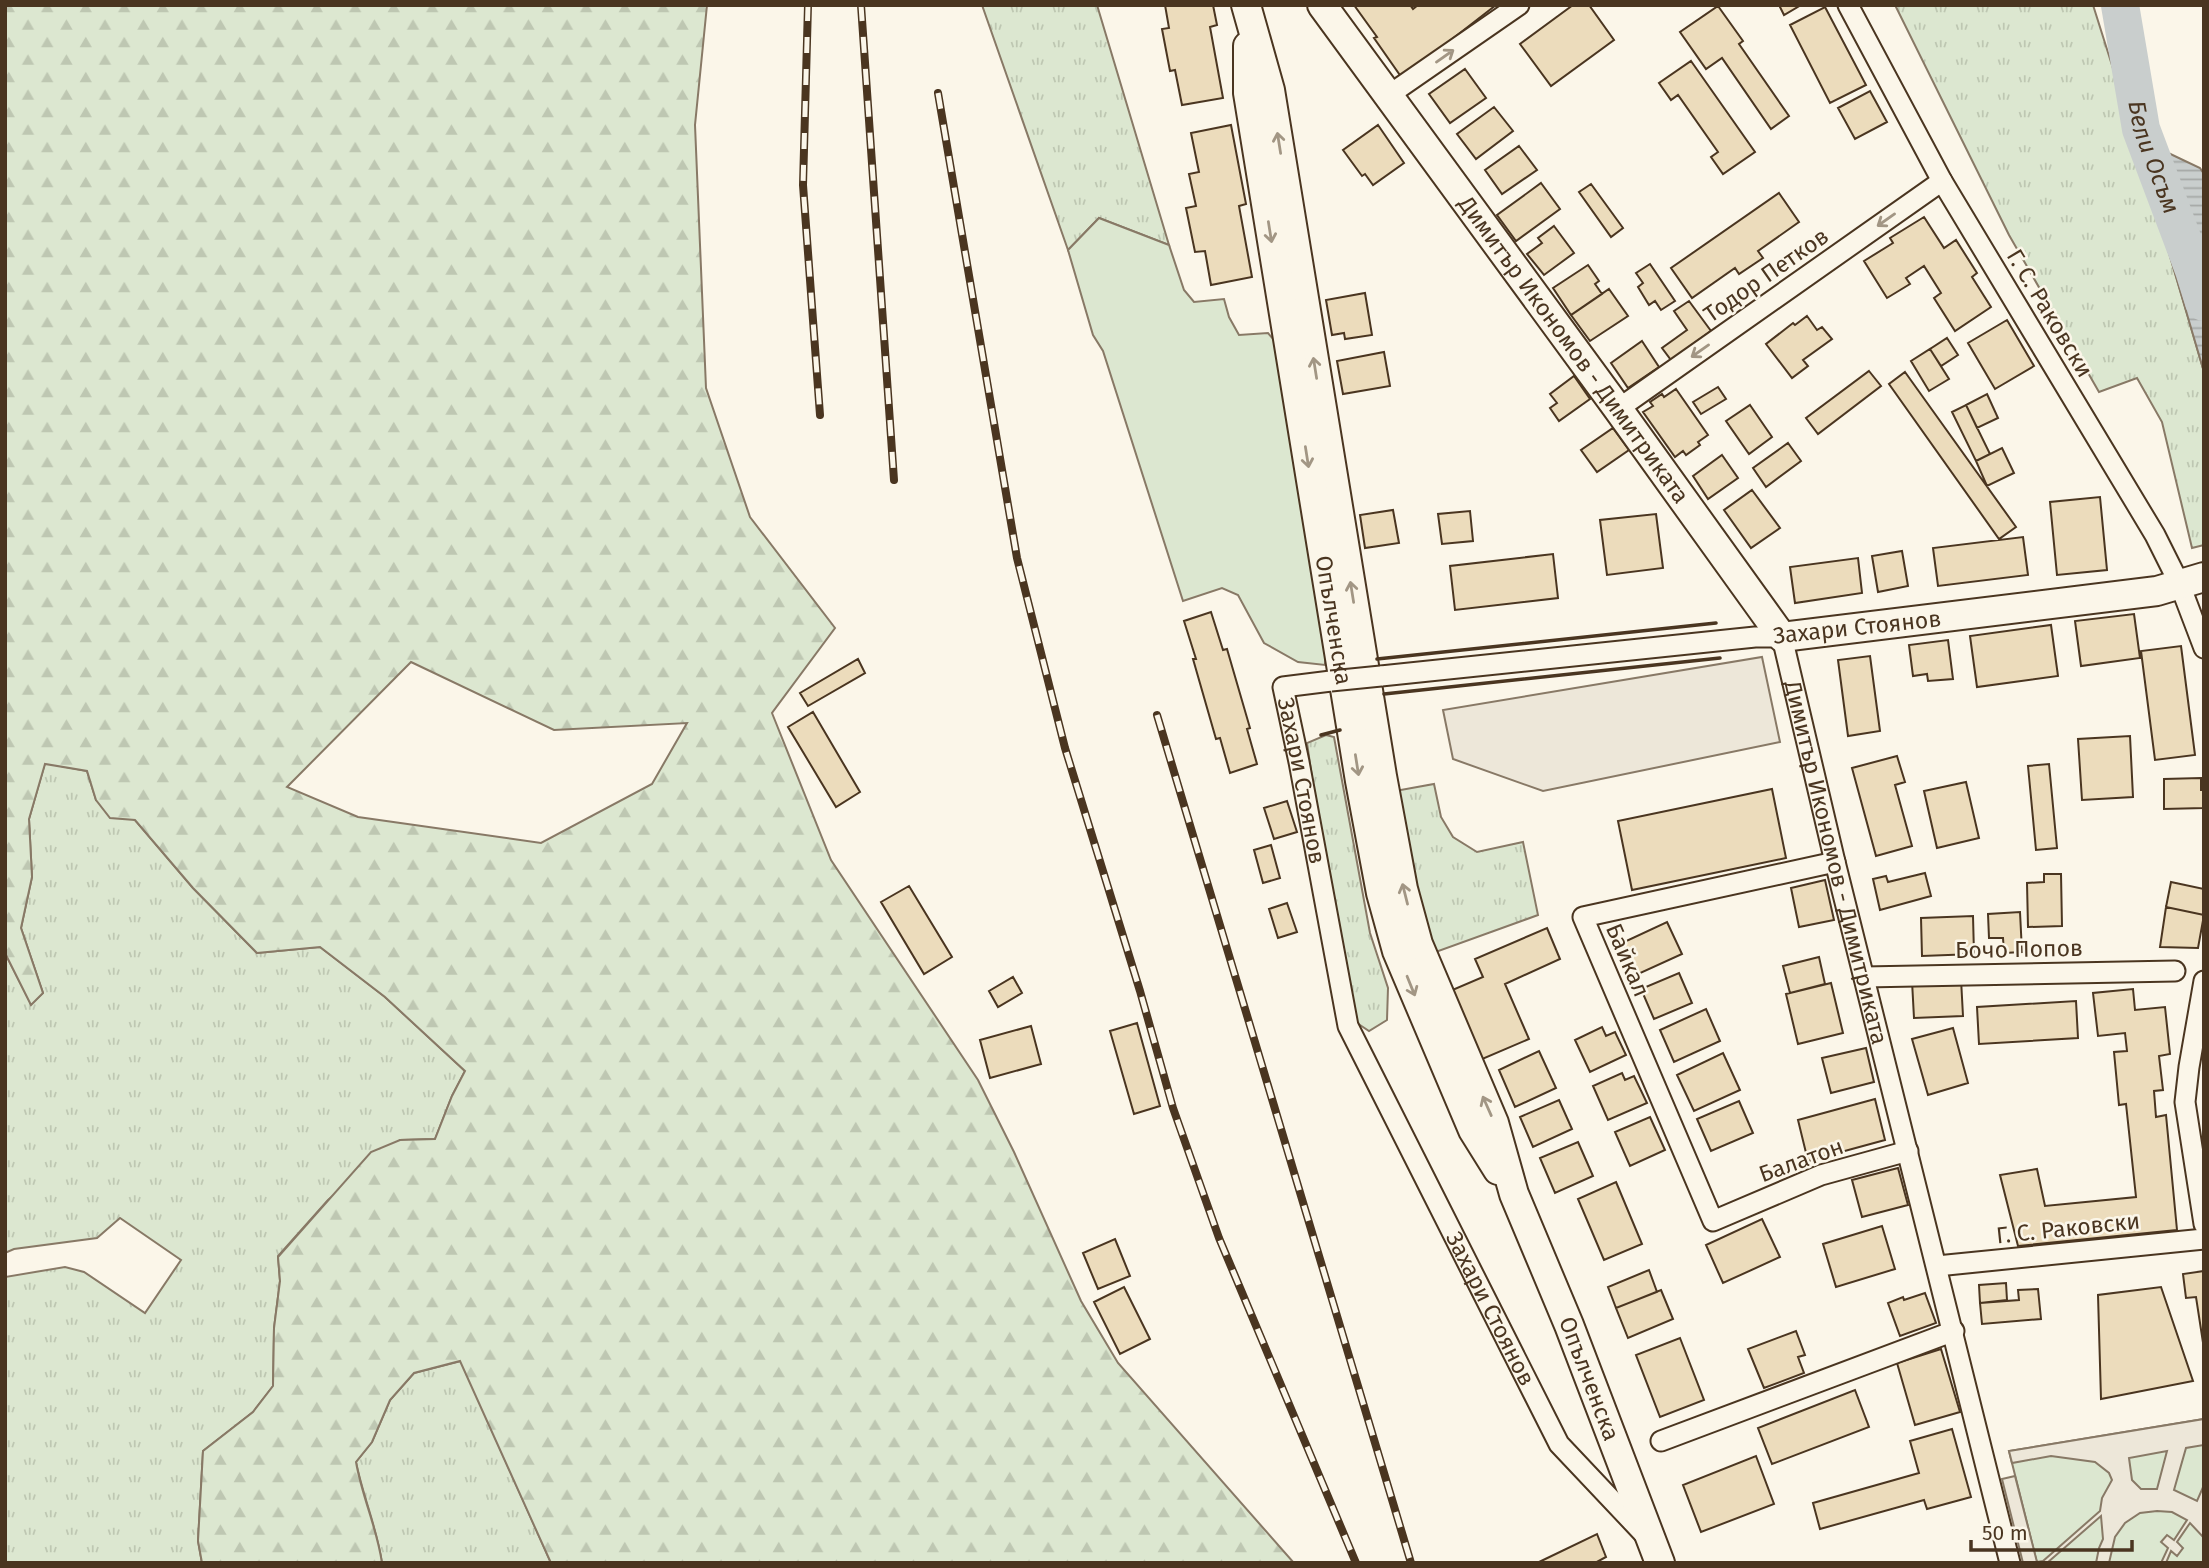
<svg xmlns="http://www.w3.org/2000/svg" width="2209" height="1568" font-family="'Fira Sans',sans-serif">
<defs>
<pattern id="grass-tufts" width="24" height="20" patternUnits="userSpaceOnUse" patternTransform="scale(1.75)"><rect width="24" height="20" fill="#dce7d0"/><path d="M3 7l-1-3M5 7V3M7 7l1-3M15 17l-1-3M17 17v-4M19 17l1-3" fill="none" stroke="#bec7b2"/></pattern>
<pattern id="forest-firs" width="22" height="20" patternUnits="userSpaceOnUse" patternTransform="scale(1.75)"><rect width="22" height="20" fill="#dce7d0"/><path d="M5 1l3.5 6h-7zM16 11l3.5 6h-7z" fill="#bec7b2"/></pattern>
<pattern id="water-rules" width="6" height="5" patternUnits="userSpaceOnUse" patternTransform="scale(1.75)"><rect width="6" height="5" fill="#c9cecd"/><path d="M0 2.5h6" fill="none" stroke="#a5a8a6"/></pattern>
</defs>
<rect width="100%" height="100%" fill="#fbf6e9"/>
<path fill="url(#grass-tufts)" stroke="#887966" stroke-width="2" d="M982 5H1097L1169 245 1099 218 1068 250Z
M1895 5H2093L2146 173 2204 372V545L2192 548 2162 422 2137 378 2099 392 2009 235Z
M1326 735 1334 737 1370 933 1388 988 1387 1020 1369 1031 1354 1021 1338 957 1307 743Z
M45 763 87 771 96 800 135 820 193 888 257 953 320 947 385 997 465 1071 452 1096 435 1139 400 1140 328 1200 278 1256 280 1281 274 1328 273 1386 253 1412 203 1451 198 1541 202 1563H5V1277L65 1267 84 1272 145 1313 181 1260 120 1218 97 1238 14 1249 5 1253V953L31 1004 43 993 21 928 32 877 29 819Z
M1434 784 1441 817 1453 837 1477 852 1523 842 1538 915 1433 953 1415 891 1395 791Z
M461 1361 551 1563H382C377 1528 363 1497 356 1462L372 1442 390 1400 414 1373Z"/>
<path fill="url(#forest-firs)" stroke="#887966" stroke-width="2" fill-rule="evenodd" d="M5 5H707L695 125 706 388 750 517 835 628 772 713 831 860 978 1080 1014 1152 1081 1301 1118 1363 1294 1563H551L460 1361 414 1373 390 1400 372 1442 356 1462C362 1497 377 1528 382 1563H202L198 1541 203 1451 253 1412 273 1386 274 1328 280 1281 278 1257 371 1152 400 1140 435 1139 452 1096 465 1071 385 997 320 947 257 953 193 888 135 820 110 818 96 800 87 771 45 764 29 819 32 877 21 928 43 993 31 1005 5 953ZM411 662 554 730 687 723 652 784 541 843 358 817 287 787Z"/>
<path fill="#dce7d0" stroke="#887966" stroke-width="2" d="M1099 218 1169 245 1184 290 1194 302 1224 299 1229 317 1239 335 1268 333 1274 340 1310 519 1327 635 1325 665 1298 662 1264 643 1238 595 1222 588 1183 601 1103 351 1093 335 1068 250Z
M2204 1419V1563H2037L2009 1451Z"/>
<path fill="#ede7d9" stroke="#887966" stroke-width="2" fill-rule="evenodd" d="M1762 657 1780 742 1543 791 1453 759 1443 710Z
M2204 1419V1445L2186 1448 2174 1490 2197 1501 2204 1485V1538L2190 1523 2177 1542 2183 1548 2177 1556 2171 1551 2166 1563H2161L2168 1548 2161 1542 2167 1535 2174 1540 2187 1520 2172 1512 2157 1511 2140 1513 2125 1523 2115 1537 2109 1563H2096L2099 1548 2103 1539 2101 1516 2047 1563H2023L2002 1479 2015 1476 2037 1562 2043 1561 2100 1511 2102 1498 2112 1480 2109 1473 2095 1462 2051 1456 2012 1463 2009 1451ZM2167 1451 2157 1489H2141L2132 1480 2129 1458Z"/>
<path fill="url(#water-rules)" stroke="#887966" stroke-width="2" d="M2162 150 2200 168 2204 174V372L2141 158Z"/>
<g fill="none" stroke-linecap="round" stroke-linejoin="round">
<path stroke="#c9cecd" stroke-width="38" id="s1" d="M2120 5 2141 129 2194 270 2204 302"/>
</g>
<path fill="#ecdcbc" stroke="#4a3520" stroke-width="2" d="M1165 5H1213L1217 25 1210 27 1223 98 1182 105 1175 70 1170 71 1162 29 1169 28Z
M1354 5H1410L1413 9 1418 5H1496L1402 78 1374 38 1377 37Z
M1573 5H1589L1614 40 1551 86 1520 44Z
M1779 5H1801L1784 15Z
M1718 6 1743 41 1739 44 1789 116 1771 129 1722 58 1706 69 1680 32Z
M1825 7 1866 85 1830 103 1790 25Z
M1691 61 1755 152 1723 174 1711 157 1718 152 1678 95 1671 100 1659 83Z
M1465 69 1486 98 1450 123 1429 94Z
M1870 91 1887 122 1855 139 1838 108Z
M1494 107 1513 131 1476 159 1457 134Z
M1231 125 1246 204 1239 206 1252 277 1211 285 1205 251 1195 252 1186 208 1196 206 1189 174 1199 172 1191 133Z
M1378 125 1404 163 1373 185 1365 174 1362 176 1343 150Z
M1519 146 1537 170 1502 194 1485 170Z
M1541 183 1560 209 1516 241 1497 215Z
M1591 184 1623 228 1611 237 1579 192Z
M1779 193 1799 222 1758 251 1763 258 1739 274 1735 268 1692 298 1671 268Z
M1924 217 1944 248 1956 240 1977 273 1972 277 1991 307 1955 331 1934 298 1941 293 1924 266 1906 278 1910 284 1887 298 1864 261 1893 243 1890 238Z
M1554 226 1574 253 1544 275 1527 254 1542 243 1538 238Z
M1650 264 1675 301 1661 310 1655 301 1649 305 1638 287 1643 283 1636 273Z
M1588 265 1599 281 1595 284 1602 294 1571 315 1553 288Z
M1609 289 1628 316 1590 341 1571 315Z
M1365 293 1372 335 1345 339 1344 333 1332 335 1326 300Z
M1689 301 1711 331 1671 360 1662 348 1687 330 1674 311Z
M1807 316 1817 330 1822 327 1832 339 1803 360 1808 366 1792 378 1766 344 1793 323 1795 325Z
M2007 320 2034 366 1995 389 1968 343Z
M1947 338 1958 355 1941 366 1930 349Z
M1642 341 1659 367 1628 388 1611 363Z
M1930 349 1949 379 1929 391 1911 361Z
M1384 352 1390 386 1343 394 1337 361Z
M1869 371 1881 386 1818 434 1806 418Z
M1905 372 2016 527 1999 539 1889 384Z
M1574 376 1590 399 1559 421 1550 408 1557 403 1550 394Z
M1718 387 1726 399 1701 414 1693 402Z
M1676 389 1708 435 1698 442 1700 445 1686 455 1683 451 1675 457 1643 412 1653 406 1650 402 1662 394 1664 397Z
M1987 394 1998 418 1977 428 1966 405Z
M1750 405 1772 437 1749 454 1726 421Z
M1966 405 1990 454 1976 461 1952 412Z
M1613 428 1629 450 1597 472 1581 450Z
M1788 443 1801 461 1766 487 1753 468Z
M2002 448 2014 473 1987 486 1976 461Z
M1722 455 1738 478 1708 499 1693 476Z
M1752 490 1780 528 1751 548 1724 510Z
M2100 497 2107 570 2057 575 2050 502Z
M1393 510 1399 543 1365 548 1360 515Z
M1470 511 1473 541 1442 544 1438 514Z
M1656 514 1663 568 1607 575 1600 520Z
M2023 537 2028 575 1938 586 1933 548Z
M1902 551 1908 586 1878 592 1872 556Z
M1553 554 1558 598 1455 610 1450 566Z
M1858 558 1862 593 1795 603 1790 567Z
M1211 612 1223 650 1227 649 1250 728 1247 729 1257 764 1230 773 1220 738 1216 739 1193 659H1196L1184 621Z
M2134 614 2140 658 2081 666 2075 621Z
M2051 625 2058 676 1977 687 1970 636Z
M1948 640 1953 679 1928 681 1927 674 1913 676 1909 645Z
M2181 646 2195 755 2155 760 2141 651Z
M1870 656 1880 731 1848 736 1838 660Z
M858 659 865 673 808 706 800 693Z
M813 712 860 792 836 807 788 727Z
M2130 736 2133 797 2082 800 2078 739Z
M1897 756 1905 782 1895 785 1912 846 1876 856 1852 768Z
M2049 764 2057 848 2036 850 2028 766Z
M2201 778V790H2204V808L2164 809V779Z
M1966 782 1979 838 1937 848 1924 791Z
M1772 789 1786 858 1632 890 1618 821Z
M1287 801 1297 832 1274 839 1264 808Z
M1271 845 1280 878 1263 883 1254 850Z
M1925 873 1931 896 1880 910 1873 879 1886 876 1888 882Z
M2044 874H2061L2062 926 2028 927 2027 883 2044 882Z
M1825 880 1834 920 1799 927 1791 888Z
M2171 882 2204 889V915L2166 907Z
M909 886 952 957 924 974 881 902Z
M1287 903 1297 932 1278 938 1269 909Z
M2166 907 2204 915 2198 948 2160 947Z
M2020 912 2022 952 2004 953 2003 938H1989L1988 914Z
M1973 916 1974 954 1922 956 1921 918Z
M1667 922 1682 954 1636 975 1622 943Z
M1547 928 1560 959 1505 984 1529 1039 1480 1060 1450 991 1483 977 1475 959Z
M1819 957 1825 984 1790 993 1783 966Z
M1679 973 1692 1003 1654 1019 1641 989Z
M1013 977 1022 993 998 1007 989 991Z
M1961 979 1963 1016 1914 1018 1912 981Z
M1831 983 1843 1033 1798 1044 1786 994Z
M2133 989 2135 1010 2165 1007 2170 1054 2159 1056 2163 1090 2154 1091 2156 1117 2166 1115 2177 1230 2018 1246 2000 1175 2037 1169 2045 1206 2136 1197 2126 1104 2119 1105 2114 1052 2127 1051 2125 1033 2098 1036 2093 993Z
M2076 1001 2078 1038 1979 1044 1977 1007Z
M1706 1009 1720 1041 1674 1062 1660 1030Z
M1137 1023 1160 1106 1134 1114 1110 1031Z
M1031 1026 1041 1064 990 1078 980 1040Z
M1602 1027 1606 1036 1615 1032 1626 1055 1590 1072 1575 1040Z
M1953 1028 1968 1083 1928 1095 1912 1039Z
M1866 1048 1874 1082 1831 1093 1822 1058Z
M1539 1051 1556 1088 1515 1107 1499 1070Z
M1723 1053 1740 1090 1694 1111 1677 1075Z
M1622 1073 1625 1080 1634 1076 1647 1103 1608 1120 1593 1086Z
M1875 1099 1885 1140 1808 1161 1798 1120Z
M1559 1100 1572 1129 1533 1147 1520 1117Z
M1739 1101 1753 1133 1711 1151 1697 1119Z
M1650 1117 1665 1150 1630 1166 1615 1132Z
M1578 1142 1593 1176 1555 1193 1540 1158Z
M1898 1168 1908 1205 1862 1217 1852 1180Z
M1616 1182 1642 1244 1604 1260 1578 1199Z
M1762 1219 1780 1257 1723 1283 1706 1245Z
M1882 1226 1895 1269 1836 1287 1823 1244Z
M1115 1239 1130 1276 1098 1289 1083 1253Z
M1649 1270 1657 1292 1616 1308 1608 1287Z
M2204 1271V1349L2196 1297 2186 1298 2183 1274Z
M2006 1283 2007 1300 1980 1303 1979 1285Z
M1124 1287 1150 1339 1120 1354 1094 1302Z
M2161 1287 2193 1381 2101 1399 2098 1295Z
M2038 1289 2041 1319 1982 1324 1980 1303 2019 1300 2018 1290Z
M1661 1290 1673 1319 1628 1338 1616 1308Z
M1925 1293 1936 1323 1900 1336 1888 1303 1903 1297 1904 1300Z
M1796 1331 1805 1355 1798 1357 1804 1373 1764 1388 1748 1349Z
M1680 1338 1704 1400 1660 1417 1636 1355Z
M1941 1349 1960 1412 1915 1425 1897 1363Z
M1855 1390 1869 1427 1772 1464 1758 1428Z
M1952 1429 1971 1497 1927 1509 1924 1500 1820 1529 1813 1503 1919 1473 1910 1441Z
M1756 1456 1774 1504 1701 1532 1683 1485Z
M1597 1534 1606 1557 1595 1563H1537Z"/>
<g fill="none" stroke-linecap="round" stroke-linejoin="round">
<defs>
<g id="street">
<path d="M1848 5 1942 181 2155 535 2180 585 2204 648"/>
<path d="M1389 95 1519 5"/>
<path d="M1618 409 1942 181"/>
<path id="s2" d="M1381 676 1755 637H1782L1835 862 2010 1563"/>
<path id="s3" d="M1331 681 1283 687 1299 762 1348 1026 1559 1444 1644 1534"/>
<path d="M1835 862 1583 917 1713 1221 1821 1175 1908 1151"/>
<path d="M1864 977 2175 971"/>
<path d="M2204 981 2189 1067 2185 1102 2204 1224"/>
<path d="M1937 1266 2204 1239"/>
<path d="M1661 1441 1954 1331"/>
</g>
<g id="secondary">
<path id="s4" d="M1246 5 1270 90 1382 776 1403 889 1418 944 1494 1123 1514 1194 1569 1325 1660 1563"/>
<path id="s5" d="M1322 5 1618 409 1782 637 2157 591 2204 577"/>
<path id="s6" d="M1248 46V93L1360 781 1381 893 1397 951 1473 1130 1498 1170"/>
</g>
</defs>
<use href="#street" stroke="#4a3520" stroke-width="23"/>
<use href="#secondary" stroke="#4a3520" stroke-width="32"/>
<use href="#street" stroke="#fbf6e9" stroke-width="19"/>
<use href="#secondary" stroke="#fbf6e9" stroke-width="28"/>
<defs>
<path id="rail" d="M808 5 803 185 820 415
M861 5 894 480
M938 93 1017 558 1065 748 1140 991 1173 1108 1219 1238 1356 1563
M1157 715 1411 1563"/>
</defs>
<use href="#rail" stroke="#4a3520" stroke-width="8"/>
<use href="#rail" stroke="#fbf6e9" stroke-width="5" stroke-dasharray="16" stroke-linecap="butt"/>
<defs>
<path id="street-bridge" d="M1331 681 1381 676"/>
</defs>
<use href="#street-bridge" stroke="#4a3520" stroke-width="23" stroke-linecap="butt"/>
<use href="#street-bridge" stroke="#fbf6e9" stroke-width="19"/>
<path stroke="#4a3520" stroke-width="3.5" d="M1377 659 1716 623
M1384 694 1720 658
M1321 735 1340 730"/>
</g>
<defs><path id="oneway-shaft" d="M-6 0H5M1.5-3L5.5 0L1.5 3" fill="none" stroke-width="1.6" stroke-linecap="round" stroke-linejoin="round" transform="scale(1.75)"/></defs>
<g stroke="#a29684">
<use href="#oneway-shaft" transform="translate(1445 56) rotate(-35)"/>
<use href="#oneway-shaft" transform="translate(1279 143) rotate(-99)"/>
<use href="#oneway-shaft" transform="translate(1886 220) rotate(145)"/>
<use href="#oneway-shaft" transform="translate(1270 232) rotate(81)"/>
<use href="#oneway-shaft" transform="translate(1700 351) rotate(145)"/>
<use href="#oneway-shaft" transform="translate(1315 368) rotate(-99)"/>
<use href="#oneway-shaft" transform="translate(1307 457) rotate(81)"/>
<use href="#oneway-shaft" transform="translate(1352 592) rotate(-99)"/>
<use href="#oneway-shaft" transform="translate(1357 765) rotate(81)"/>
<use href="#oneway-shaft" transform="translate(1405 894) rotate(-104)"/>
<use href="#oneway-shaft" transform="translate(1411 986) rotate(68)"/>
<use href="#oneway-shaft" transform="translate(1487 1106) rotate(-114)"/>
</g>
<g text-anchor="middle" stroke-width="5" stroke-linejoin="round" paint-order="stroke">
<g font-size="23" fill="#4a3520" stroke="#fbf6e9">
<text transform="translate(1766 275) rotate(-35)" y="8">Тодор Петков</text>
<text transform="translate(2050 313) rotate(59)" y="8">Г. С. Раковски</text>
<text dy="8" stroke="none"><textPath href="#s5" startOffset="427">Димитър Икономов - Димитриката</textPath></text>
<text dy="8" stroke="none"><textPath href="#s6" startOffset="581">Опълченска</textPath></text>
<text transform="translate(1857 627) rotate(-6)" y="8">Захари Стоянов</text>
<text dy="8" stroke="none"><textPath href="#s3" startOffset="144">Захари Стоянов</textPath></text>
<text dy="8" stroke="none"><textPath href="#s2" startOffset="635">Димитър Икономов - Димитриката</textPath></text>
<text transform="translate(2019 949) rotate(-1)" y="8">Бочо Попов</text>
<text transform="translate(1628 960) rotate(67)" y="8">Байкал</text>
<text transform="translate(1801 1160) rotate(-20)" y="8">Балатон</text>
<text transform="translate(2068 1228) rotate(-6)" y="8">Г. С. Раковски</text>
<text dy="8" stroke="none"><textPath href="#s3" startOffset="710">Захари Стоянов</textPath></text>
<text dy="8" stroke="none"><textPath href="#s4" startOffset="1423">Опълченска</textPath></text>
</g>
<g font-size="24" font-style="italic" fill="#4a3520" stroke="#fbf6e9">
<text dy="8" stroke="none"><textPath href="#s1" startOffset="156">Бели Осъм</textPath></text>
</g>
</g>
<rect width="2209" height="1568" fill="none" stroke="#4a3520" stroke-width="14"/>
<path d="M1971 1540v10h161v-10" fill="none" stroke="#4a3520" stroke-width="3.5"/>
<text x="1982" y="1540" font-size="21" fill="#4a3520" stroke="#fbf6e9" stroke-width="5" paint-order="stroke">50 m</text>
</svg>
